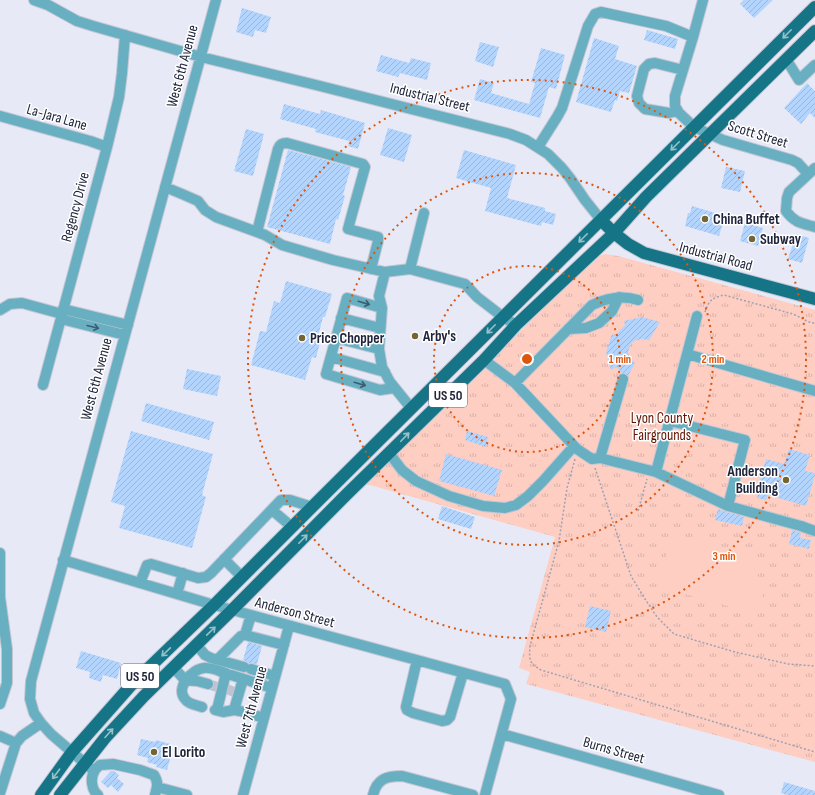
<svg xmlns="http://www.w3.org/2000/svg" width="815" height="795" font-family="'Sofia Sans Condensed',sans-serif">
<defs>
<pattern id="grass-tufts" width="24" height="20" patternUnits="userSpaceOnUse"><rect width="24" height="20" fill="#fecec2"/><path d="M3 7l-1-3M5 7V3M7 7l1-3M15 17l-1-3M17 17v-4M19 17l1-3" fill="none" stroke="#d9b1a8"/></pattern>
<pattern id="building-hatch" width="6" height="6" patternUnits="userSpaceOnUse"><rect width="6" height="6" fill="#b3d4fd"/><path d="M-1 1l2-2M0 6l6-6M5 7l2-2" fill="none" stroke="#9ab6da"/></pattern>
</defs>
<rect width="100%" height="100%" fill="#e7eaf6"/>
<path fill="url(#grass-tufts)" d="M605 254 618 256 815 310V762L526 684 530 672 519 668 555 537 366 484 591 261 599 256Z"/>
<path fill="#fecec2" d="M676 534 747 554 765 589 760 605 749 612 657 586 672 538Z"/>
<path fill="url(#building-hatch)" d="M744 0H773L754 18 740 4Z
M242 8 271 17 266 33 255 30 253 37 236 32Z
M647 30 678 39 675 49 644 40Z
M594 38 619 46 615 59 637 66 629 93 620 91 617 101 615 100 611 112 576 102Z
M480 42 499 47 493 67 475 61Z
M541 48 565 55 556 89 549 87 540 118 474 100 480 79 494 83 491 93 529 104 535 83 531 82Z
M381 55 409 63 411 58 431 63 427 80 400 73 398 77 376 71Z
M807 83 815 91V118L810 113 801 124 784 108Z
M284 104 320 114 321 110 365 123 358 149 348 146 349 141 315 132 316 129 280 119Z
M388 128 412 135 404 162 380 155Z
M246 129 264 134 253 176 234 171Z
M288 150 351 167 343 195 345 196 338 220 336 219 330 244 267 227Z
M464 150 516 165 507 198 545 208V211L556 214 553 225 542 222 541 226 485 211 491 188 456 178Z
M726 167 745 171 740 192 721 188Z
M692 206 725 216 719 236 685 226 688 213H690Z
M745 223 763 228 758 246 740 241Z
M796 234 809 238 802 263 788 259Z
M286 281 332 294 325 317H323L317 340 320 342 316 358 312 357 305 380 251 365 260 331 266 332 274 301 280 303Z
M642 317 660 322 649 340 641 339 634 341 630 345 628 352 630 358 635 363 628 376 625 373H622L617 367 611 370 606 352 612 334 614 336 625 325 624 321Z
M187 369 221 376 217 396 183 389Z
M146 403 214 422 209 440 141 421Z
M131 431 213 454 202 495 206 497 192 548 119 528 125 506 111 502Z
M467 431 488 437 486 447 465 440Z
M789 449 810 455 805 471 815 473V475L806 506 768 495 766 500 757 498 760 487 758 486 766 459 784 464Z
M446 454 502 470 494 496 439 481Z
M442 506 475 517 471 529 438 519Z
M718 509 726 512 744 517 742 526 715 520Z
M792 530 801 533 800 538 811 540 809 549 789 544Z
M590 606 611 611 606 632 585 627Z
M248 642 262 646 257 664 249 663 243 660Z
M81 651 121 663 117 679 103 675 101 682 89 678 90 672 76 668Z
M141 739 155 742 156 740 170 744 169 747 173 748 167 770 156 767 157 765 147 762 148 758 137 755Z
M111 771H114L119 775 117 778 124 784 118 792 111 785 108 788 101 782Z
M784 782 815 791V795H787L781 793Z"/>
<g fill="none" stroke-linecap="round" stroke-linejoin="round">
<path stroke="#bfc3d1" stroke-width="10" stroke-dasharray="10 5" stroke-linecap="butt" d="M208 684 217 687
M227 689 234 692"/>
<defs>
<path id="minor" d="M34 0 48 5 77 21 93 26 201 57 316 85 510 134 526 140 548 154 562 168 570 178 585 200 601 220
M703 0 693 37 675 96V106L679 113 694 127 723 140 792 160 798 163 808 174
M786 59 799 80 815 65
M677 111 669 113 645 109 639 103 637 96 644 69 649 64 655 63 683 70
M0 116 90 141 107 147
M538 147 557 117 562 108 588 26 595 14 601 12 666 26 693 37
M815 168 789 192 787 198 786 211C795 223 801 223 815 227
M165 187 182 194 198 201 205 210 216 217 265 235 282 245 333 260 385 272 410 269
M424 213 410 269 465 284 477 297 503 317 516 325
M257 232 278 149C280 144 282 143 287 143L363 164 365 167 352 214 348 229 378 237V241L371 269
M385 272 379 296 382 308 379 349 382 367 390 382 411 408
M382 308 347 298 326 374 380 390 394 388
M63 309 128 325
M0 310 10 304 22 303 62 314
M341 318 380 328
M61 319 125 335
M568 329 586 328 599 323 612 311 619 297
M336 338 379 349
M687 354 815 391
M331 357 385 372
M484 360 515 383 577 449 592 459 600 458 656 472 728 506 801 526 815 531
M515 383 592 305C607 298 622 295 638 300
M43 385 107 147 119 97 122 73 125 35
M670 421 745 440 728 506
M389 453 402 470 416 481 449 496 483 506 505 508 516 505 528 496 543 481 574 446
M600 458 623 379
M656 472 697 316
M272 510 292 527
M0 553V597L7 649V683L0 704
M224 559 242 577
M63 560 214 605 505 684 511 699 485 795
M140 583 147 565 151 564 198 578 206 577 211 573 281 500H290L312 507
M177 594 183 573
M245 635 251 615
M196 644 205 655 211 658 244 667
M218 659 241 636 245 635 284 645
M417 660 406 707 407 710 413 713 442 721 447 720 450 717 463 673
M173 667 185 680 197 681 208 684
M251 669 275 676
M202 707C196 705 188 704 185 699 175 688 192 669 204 668 211 667 219 671 225 673 241 678 256 683 272 688
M215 710 223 712 234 710 240 711 264 718
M217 710 226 673
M234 710 243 679
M502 734 719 795
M0 736 16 743
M94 771 51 734 41 723 34 713 30 699 31 681 216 0
M157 787 187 795
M0 793 16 743 22 736 41 723
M98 795C91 790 90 777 95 770 96 768 98 767 100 765L113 764 140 770 154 775C159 783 157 787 155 795
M243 795 289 626
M373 795C377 779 386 776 402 776L473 795"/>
<path id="major" d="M601 220 614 233 628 244 644 253 815 299
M41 795 72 752 133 683 214 605 312 507 815 7
M60 795 105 738 144 696 232 610 347 494 484 360 516 325 614 233 646 197 815 31"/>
</defs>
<use href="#minor" stroke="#c3c7d4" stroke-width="12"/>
<use href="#major" stroke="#c3c7d4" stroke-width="14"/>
<path stroke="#9ea2b2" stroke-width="1.5" stroke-dasharray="2 2" stroke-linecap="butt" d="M705 312C709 300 712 298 724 295L793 314C801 317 807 323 815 323
M575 459 567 488 559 541 530 646C529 660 529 663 541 670L815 752
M595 468 631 576 645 599 657 617 674 634 735 652 788 664 815 666
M638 511 647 479"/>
<use href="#minor" stroke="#68b0c1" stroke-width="10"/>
<use href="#major" stroke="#157587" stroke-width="12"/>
</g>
<defs><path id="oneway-shaft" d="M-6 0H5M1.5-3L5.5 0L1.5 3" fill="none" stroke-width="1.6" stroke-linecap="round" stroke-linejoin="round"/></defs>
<g stroke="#96c1c9">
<use href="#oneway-shaft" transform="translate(787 34) rotate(135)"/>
<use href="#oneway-shaft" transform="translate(675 146) rotate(135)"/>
<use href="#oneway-shaft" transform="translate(583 238) rotate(135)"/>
<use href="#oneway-shaft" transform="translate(491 329) rotate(135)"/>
<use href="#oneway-shaft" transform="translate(405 437) rotate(-46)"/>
<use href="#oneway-shaft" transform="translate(303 539) rotate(-45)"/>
<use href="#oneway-shaft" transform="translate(211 631) rotate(-44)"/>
<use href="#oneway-shaft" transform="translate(166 652) rotate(136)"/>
<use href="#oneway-shaft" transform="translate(109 733) rotate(-48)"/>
<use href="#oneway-shaft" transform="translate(56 774) rotate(127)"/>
</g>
<g stroke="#3d5d71">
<use href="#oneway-shaft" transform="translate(364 303) rotate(16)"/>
<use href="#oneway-shaft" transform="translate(93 327) rotate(14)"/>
<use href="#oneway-shaft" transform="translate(360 384) rotate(16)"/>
</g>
<g fill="none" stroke="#de560e" stroke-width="2" stroke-dasharray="2 4">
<circle cx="527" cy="359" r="93"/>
<circle cx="527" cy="359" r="186"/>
<circle cx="527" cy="359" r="279"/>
</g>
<g fill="#746634" stroke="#fff" stroke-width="1.5">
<circle cx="705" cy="219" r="4"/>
<circle cx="752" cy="239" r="4"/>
<circle cx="415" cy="336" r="4"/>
<circle cx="302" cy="338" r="4"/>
<circle cx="786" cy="480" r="4"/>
<circle cx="154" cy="752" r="4"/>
</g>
<g text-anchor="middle" stroke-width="3" stroke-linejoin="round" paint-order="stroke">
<g fill="#fff" stroke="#636676" stroke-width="1">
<rect x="429" y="383" width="38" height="24" rx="3"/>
<rect x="121" y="664" width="38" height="24" rx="3"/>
</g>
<g font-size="14" font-weight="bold" fill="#20253b">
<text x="448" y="400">US 50</text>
<text x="140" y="681">US 50</text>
</g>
<g font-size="15" fill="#20253b" stroke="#fff">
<text transform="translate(182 66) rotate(-75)" y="5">West 6th Avenue</text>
<text transform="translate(430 97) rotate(14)" y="5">Industrial Street</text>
<text transform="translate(57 117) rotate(16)" y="5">La-Jara Lane</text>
<text transform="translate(758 134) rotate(17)" y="5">Scott Street</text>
<text transform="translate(75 207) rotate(-75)" y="5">Regency Drive</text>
<text transform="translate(716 256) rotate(15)" y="5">Industrial Road</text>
<text transform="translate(96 379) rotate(-75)" y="5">West 6th Avenue</text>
<text transform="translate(295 612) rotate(15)" y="5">Anderson Street</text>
<text transform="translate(251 707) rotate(-75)" y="5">West 7th Avenue</text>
<text transform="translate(614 750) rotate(16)" y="5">Burns Street</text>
</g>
<g font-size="15" font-weight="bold" fill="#20253b" stroke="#fff" text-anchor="start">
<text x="713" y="224">China Buffet</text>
<text x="760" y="244">Subway</text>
<text x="423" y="341">Arby's</text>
<text x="310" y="343">Price Chopper</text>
<text x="778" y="476" text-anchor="end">Anderson<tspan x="778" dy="17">Building</tspan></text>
<text x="162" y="757">El Lorito</text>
</g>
<g font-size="15" fill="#5f1302" stroke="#fff">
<text x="662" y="423">Lyon County<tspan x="662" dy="17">Fairgrounds</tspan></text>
</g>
</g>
<circle cx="527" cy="359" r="6" fill="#de560e" stroke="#fff" stroke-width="2"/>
<g font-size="12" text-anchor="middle" font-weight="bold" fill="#de560e" stroke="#fff" stroke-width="3" stroke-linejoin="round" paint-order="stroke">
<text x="620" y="363">1 min</text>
<text x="713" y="363">2 min</text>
<text x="724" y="560">3 min</text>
</g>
</svg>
